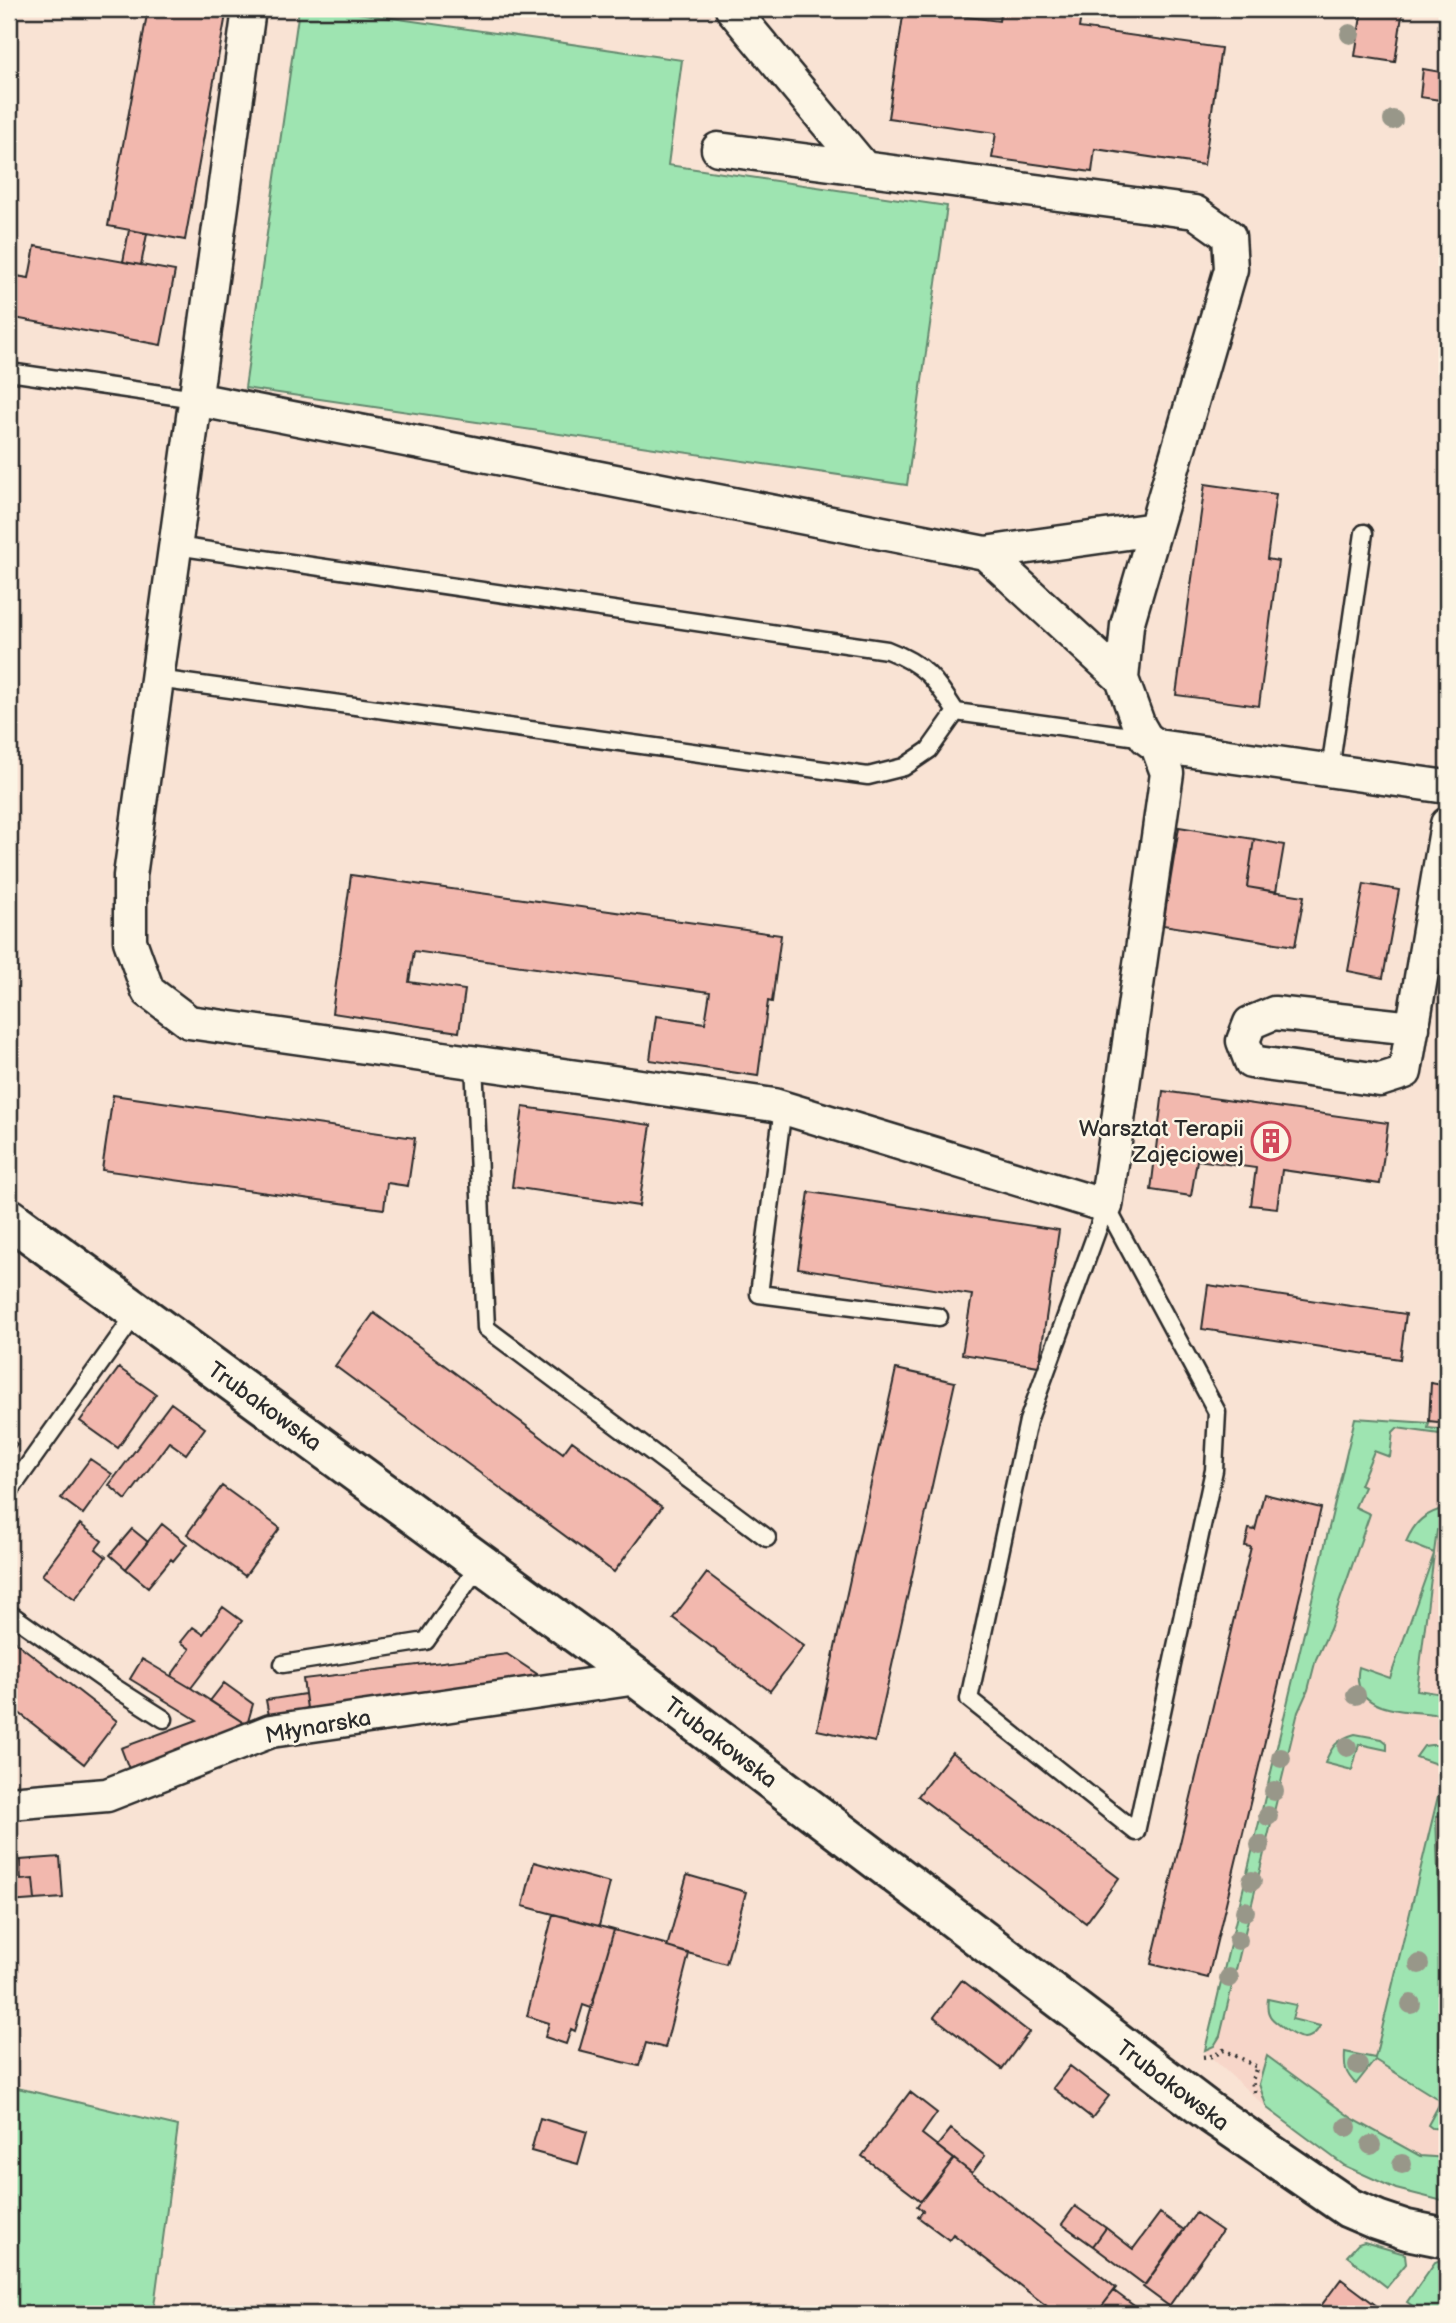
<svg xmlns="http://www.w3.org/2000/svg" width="1456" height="2323" font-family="'Balsamiq Sans',sans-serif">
<rect width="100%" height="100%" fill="#f9e3d4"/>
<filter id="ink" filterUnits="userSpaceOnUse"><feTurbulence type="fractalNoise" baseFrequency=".0143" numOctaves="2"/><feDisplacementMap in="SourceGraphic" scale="14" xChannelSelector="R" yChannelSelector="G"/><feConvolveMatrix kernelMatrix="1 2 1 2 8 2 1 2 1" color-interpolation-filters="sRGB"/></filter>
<g filter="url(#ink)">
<path fill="#f7d6c9" d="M1355 1418 1447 1423V2201L1396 2189 1345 2166 1267 2108 1204 2051Z"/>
<path fill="#9ee4b1" stroke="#64886e" stroke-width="2" d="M299 9H330L682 60 668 165 947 206 907 485 245 388Z
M1355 1418 1429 1423 1428 1428 1447 1430V1435L1397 1428 1393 1432 1390 1457 1374 1451 1360 1485 1364 1487 1355 1507 1370 1514 1330 1629 1316 1659 1308 1690 1298 1712 1220 2036 1214 2046 1205 2050Z
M1447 1508V1531L1437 1530 1434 1553 1406 1542C1414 1523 1425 1512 1447 1508Z
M1434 1554 1417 1690 1443 1694V1710L1439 1713 1433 1714C1403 1710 1349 1712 1359 1667L1390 1678Z
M1355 1734 1382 1739 1387 1743V1750L1359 1744 1352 1770 1325 1763C1331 1747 1337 1739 1355 1734Z
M1431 1745H1440L1447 1749V1815L1436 1816 1447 2129 1432 2128 1428 2125 1441 2101 1375 2060 1356 2084C1345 2073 1344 2067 1345 2052L1375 2058 1445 1767 1416 1757 1424 1746Z
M1268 1999 1296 2005 1292 2019 1320 2026C1310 2045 1297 2038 1283 2028 1279 2024 1273 2021 1270 2016 1267 2011 1267 2005 1268 1999Z
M1267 2056 1353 2119 1420 2156 1447 2158V2198L1439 2200 1396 2189 1345 2166 1267 2108 1259 2084Z
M9 2086 178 2126 153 2314H9Z
M1364 2242 1405 2254 1406 2264 1387 2287 1347 2256 1358 2244Z
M1443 2259H1447V2314H1424L1407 2302 1435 2262Z"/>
<path fill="#f2b8ae" stroke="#2b2b2b" stroke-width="2" d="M148 9H227L185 240 108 226Z
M904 9 999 21 1001 9H1082L1079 28 1221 48 1204 165 1095 149 1092 172 992 158 996 133 888 118Z
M1258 9H1297L1296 14Z
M1362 9H1403L1395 62 1355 56Z
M1423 69 1447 73V101L1420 97Z
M129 230 147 234 141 265 123 262Z
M35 246 175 271 161 345 9 317 16 276 29 278Z
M1205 484 1276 494 1267 559 1278 561 1259 706 1176 695Z
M1179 827 1254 839 1247 887 1304 896 1295 946 1163 925Z
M1254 839 1284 845 1276 892 1247 887Z
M351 875 781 935 772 1002 768 1001 758 1076 650 1060 656 1016 705 1023 710 992 414 951 409 982 465 990 459 1032 332 1013Z
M1364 884 1399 890 1383 978 1348 971Z
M1163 1091 1388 1123 1380 1184 1282 1170 1277 1208 1251 1205 1256 1168 1197 1160 1191 1196 1151 1190Z
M113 1095 415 1138 408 1186 387 1183 384 1209 102 1170Z
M523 1107 651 1125 639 1206 512 1187Z
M809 1192 1059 1230 1039 1366 962 1354 972 1295 798 1268Z
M1208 1285 1406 1314 1400 1359 1202 1329Z
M374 1313 563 1453 572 1441 662 1507 614 1572 335 1366Z
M119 1368 156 1394 118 1448 80 1421Z
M896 1369 955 1382 875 1742 817 1730Z
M1431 1383 1447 1386V1423L1429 1421Z
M171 1403 205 1428 186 1454 169 1442 126 1500 109 1485Z
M9 1437 17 1444 9 1454Z
M90 1459 112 1474 83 1514 61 1498Z
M222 1486 280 1528 245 1576 187 1534Z
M1264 1494 1321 1508 1208 1978 1151 1964 1251 1547 1245 1546 1249 1529 1255 1530Z
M80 1524 102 1541 96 1549 106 1557 75 1599 42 1575Z
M162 1524 187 1544 173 1561 171 1559 148 1587 126 1569Z
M132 1529 148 1542 126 1569 110 1555Z
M707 1573 804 1646 770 1691 673 1618Z
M223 1607 242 1621 191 1688 171 1676 190 1649 181 1642 193 1627 203 1634Z
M9 1637 117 1721 84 1764 9 1705Z
M507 1654 543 1678 308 1716 303 1679Z
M142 1659 191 1688 247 1725 129 1769 121 1748 197 1720 130 1679Z
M224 1683 253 1704 247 1725 210 1701Z
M305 1694 308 1716 270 1721 266 1700Z
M952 1752 1119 1878 1086 1923 918 1796Z
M60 1857 63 1898 35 1900 33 1879 21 1880 20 1860Z
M20 1860 21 1880 33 1879 35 1900 9 1902V1861Z
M534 1862 610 1883 599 1926 523 1906Z
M687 1875 746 1892 726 1964 667 1947Z
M553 1914 614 1930 591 2008 583 2005 575 2031 571 2029 566 2044 545 2037 549 2023 527 2016Z
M614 1930 668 1945 667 1947 689 1954 665 2048 646 2043 639 2066 579 2051Z
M962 1980 1029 2032 1002 2069 934 2017Z
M1070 2066 1109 2096 1092 2118 1053 2088Z
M910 2092 937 2113 922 2134 954 2159 921 2201 862 2156Z
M540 2118 587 2132 578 2164 531 2151Z
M951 2129 985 2156 972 2173 937 2146Z
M954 2159 1116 2288 1096 2314H1057L953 2234 949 2240 918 2217 923 2211 917 2206Z
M1075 2206 1106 2228 1093 2246 1062 2224Z
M1160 2213 1184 2230 1145 2285 1093 2246 1106 2228 1133 2249Z
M1196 2213 1222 2231 1169 2306 1143 2287Z
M1341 2279 1377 2306 1372 2314H1315Z
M1114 2291 1145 2314H1096Z"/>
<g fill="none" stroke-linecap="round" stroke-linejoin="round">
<defs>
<path id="lane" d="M9 372 195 399
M176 546 887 650C926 665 934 678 956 712L1145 738
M157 679 868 776 904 767 929 750 956 712
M1330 770 1364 533
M474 1063 486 1328 767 1538
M783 1107 759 1294 939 1317
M1106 1206 1217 1412 1214 1470 1136 1832 969 1699 1028 1421Z
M9 1492 137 1312
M9 1613 114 1687 164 1719
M283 1664 426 1641 480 1564"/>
<path id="street" d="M249 9 130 876V941L148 991 189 1022 774 1105 1106 1206 1167 773 1157 746 1146 738 1139 726 1122 679 1127 625 1231 269 1229 236 1195 212 718 149
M732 9 865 169
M195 399 985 553 1155 529
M985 553 1122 679
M1157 746 1447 787
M1413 1028 1274 1013 1250 1023 1243 1041 1251 1062 1380 1080 1405 1072 1447 824
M9 1803 107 1795 271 1731 637 1678"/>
<path id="secondary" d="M9 1218 637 1678 1212 2114 1349 2208 1377 2220 1407 2230 1447 2238"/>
</defs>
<use href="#lane" stroke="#2b2b2b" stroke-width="21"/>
<use href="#street" stroke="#2b2b2b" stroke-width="37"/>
<use href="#secondary" stroke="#2b2b2b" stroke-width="44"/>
<path stroke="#2b2b2b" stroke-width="4.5" stroke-dasharray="2 5" stroke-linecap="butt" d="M1203 2057 1213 2056 1224 2050 1257 2067 1252 2080 1255 2096"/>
<use href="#lane" stroke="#fcf5e5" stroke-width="16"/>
<use href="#street" stroke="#fcf5e5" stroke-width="32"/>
<use href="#secondary" stroke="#fcf5e5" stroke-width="38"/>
</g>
<g fill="#989789">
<circle cx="1350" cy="34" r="10"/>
<circle cx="1393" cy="120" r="10"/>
<circle cx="1356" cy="1695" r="10"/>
<circle cx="1347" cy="1747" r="10"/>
<circle cx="1281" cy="1758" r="10"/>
<circle cx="1274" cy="1791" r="10"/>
<circle cx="1268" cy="1816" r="10"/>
<circle cx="1260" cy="1845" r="10"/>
<circle cx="1252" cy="1881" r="10"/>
<circle cx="1245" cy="1911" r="10"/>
<circle cx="1238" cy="1940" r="10"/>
<circle cx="1419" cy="1964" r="10"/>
<circle cx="1229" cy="1978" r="10"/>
<circle cx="1411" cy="2004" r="10"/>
<circle cx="1358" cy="2065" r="10"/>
<circle cx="1347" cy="2127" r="10"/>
<circle cx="1371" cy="2145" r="10"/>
<circle cx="1402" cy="2164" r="10"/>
</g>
</g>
<defs>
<symbol id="building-ring" viewBox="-11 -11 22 22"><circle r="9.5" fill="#fcf5e5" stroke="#d1495b" stroke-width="1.5"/><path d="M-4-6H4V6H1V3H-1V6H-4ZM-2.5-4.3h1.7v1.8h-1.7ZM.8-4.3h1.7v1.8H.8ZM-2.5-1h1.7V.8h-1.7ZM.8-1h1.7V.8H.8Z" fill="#d1495b"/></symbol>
</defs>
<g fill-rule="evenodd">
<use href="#building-ring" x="1249" y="1119" width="44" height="44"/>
</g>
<g text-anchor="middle" stroke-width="5" stroke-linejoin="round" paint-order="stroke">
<g font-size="23" fill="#2b2b2b" stroke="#fcf5e5" text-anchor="end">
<text x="1244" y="1136">Warsztat Terapii<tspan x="1244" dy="26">Zajęciowej</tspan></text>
</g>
<g font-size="23" fill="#2b2b2b" stroke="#fcf5e5">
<text transform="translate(265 1406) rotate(36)" y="8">Trubakowska</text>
<text transform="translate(318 1726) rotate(-10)" y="8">Młynarska</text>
<text transform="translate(721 1742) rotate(37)" y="8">Trubakowska</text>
<text transform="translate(1173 2085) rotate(37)" y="8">Trubakowska</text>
</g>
</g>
<rect width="1456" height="2323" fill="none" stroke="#fcf5e5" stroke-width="35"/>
<rect x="18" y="18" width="1421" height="2288" fill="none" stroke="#2b2b2b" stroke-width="2.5" filter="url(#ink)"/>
</svg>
